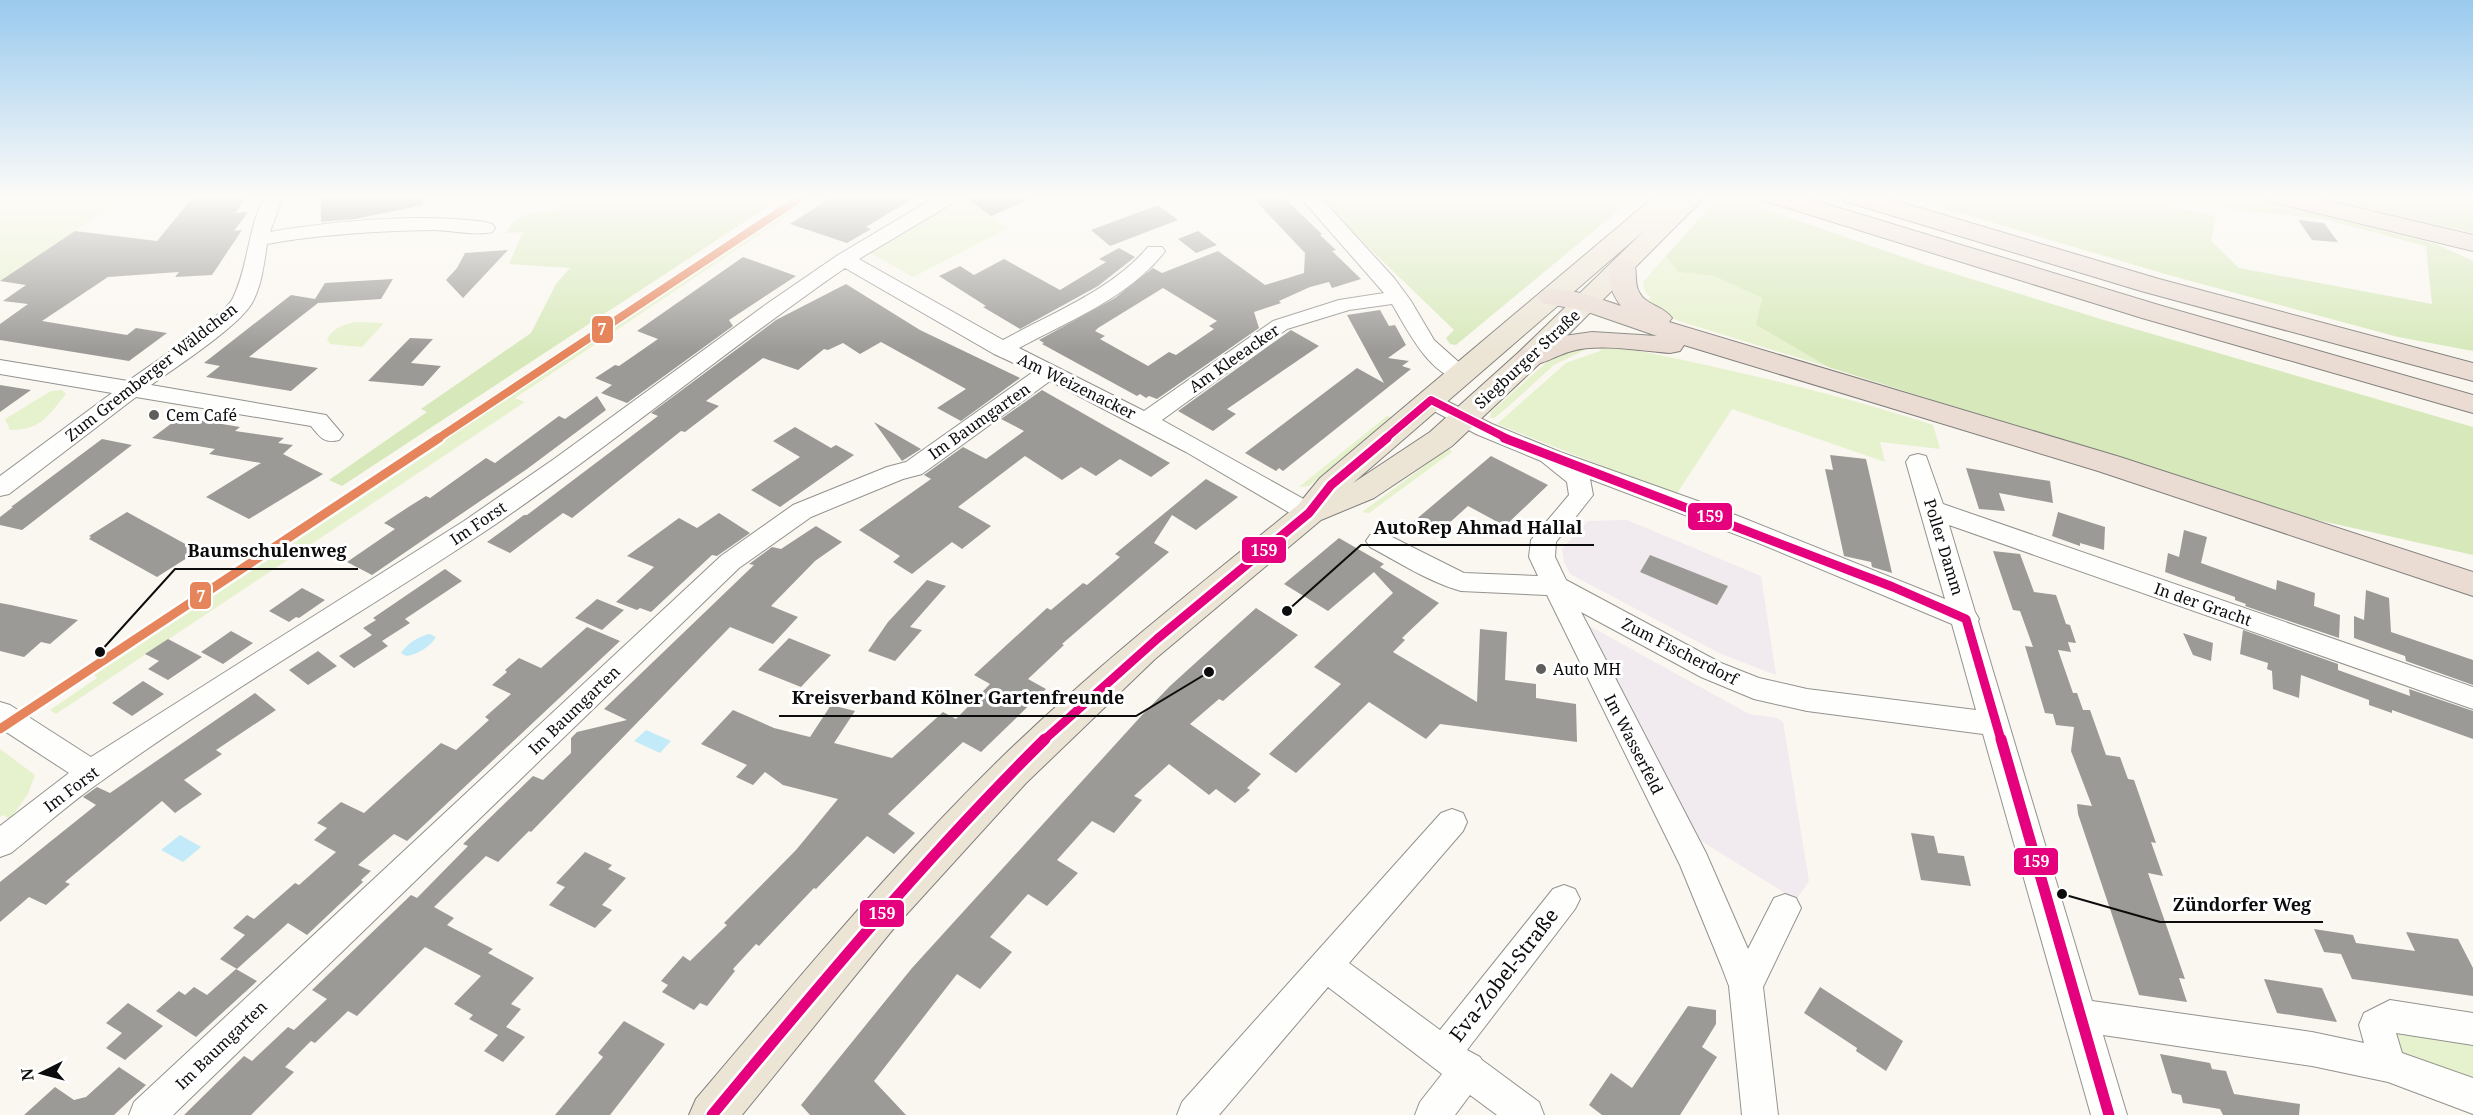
<svg xmlns="http://www.w3.org/2000/svg" width="2473" height="1115" font-family="'Noto Serif',serif">
<rect width="100%" height="100%" fill="#faf7f0"/>
<path fill="#f1eaee" d="M1627 520 1761 576 1776 675 1721 654 1570 574 1564 562 1562 549 1588 521Z
M1575 618 1749 714 1777 718 1783 722 1809 881 1796 900 1698 839Z"/>
<path fill="#e6f1cd" d="M0 196H128L0 281Z
M810 196H817L515 398 525 402 56 714 50 710 97 678 92 672Z
M960 198 1009 228 913 277 869 252Z
M1666 256 1678 272 1714 276 1762 298 1756 325 1828 367 1679 321 1656 312 1641 301 1651 298 1645 292 1643 282Z
M356 322 384 323 362 347 330 344 327 339C334 327 343 325 356 322Z
M1602 346C1645 350 1686 361 1728 370 1797 386 1866 403 1933 425L1940 449 1880 442 1885 462 1732 409 1676 495 1497 424 1566 363 1600 351Z
M1589 348 1554 365 1509 406 1494 418H1490L1491 412 1548 361 1564 352Z
M62 390 66 394C48 416 41 430 10 430L5 419 51 391Z
M1387 416 1392 418 1309 486 1299 487Z
M1449 448 1452 452 1369 513 1362 512Z
M0 749 35 775 28 794 10 819 3 815 0 817Z
M2395 1033 2473 1041V1087L2405 1060 2391 1036Z"/>
<path fill="#d7e9bb" d="M564 196H784L342 486 329 480 427 412 421 409 531 333 556 284 570 268 509 264 523 232 506 233C516 211 538 212 558 211Z
M1315 196H1636L1456 345 1450 344 1446 338 1454 330Z
M1720 196H1727L1923 264 2104 320 2473 427V555L2313 519 1828 367 1756 325 1762 298 1714 276 1678 272 1666 256Z
M1903 196H2119L2216 216 2211 241 2239 268 2432 304 2426 246 2323 219 2221 208 2159 196H2246L2436 244 2473 261V351L2398 337 2165 274Z
M2310 196H2450L2473 205V233Z"/>
<path fill="#c2eaf8" d="M430 634 436 637C431 646 417 655 406 656L401 653C406 644 421 635 430 634Z
M646 730 671 741 660 753 634 741Z
M180 835 201 847 183 862 161 850Z"/>
<path fill="#9c9a96" fill-rule="evenodd" d="M194 196H248L235 213 248 212 234 231 242 230 212 275 175 277 179 272 108 277 42 321 127 335 136 328 167 333 129 361 0 340V324L28 304 3 301 26 285 0 281 75 231 157 241Z
M321 196H422L423 205 355 219 321 222Z
M833 196H917L866 227 871 229 847 243 790 224Z
M963 196H1037L991 216Z
M1251 196H1282L1322 234 1320 235 1336 250 1332 251 1361 279 1332 288 1329 282 1310 287 1279 301 1281 303 1254 312 1259 328 1157 399 1149 396 1146 398 1140 394 1137 396 1042 344 1044 343 1039 340 1115 298 1153 268 1162 273 1218 251 1265 285 1304 273 1305 253ZM1163 288 1217 321 1209 326 1214 329 1176 355 1169 352 1148 366 1100 339 1105 336 1095 331 1098 328Z
M1158 205 1178 220 1110 246 1091 230Z
M2298 220 2324 223 2338 242 2312 240Z
M1198 231 1217 245 1196 253 1178 239Z
M1119 248 1135 257 1098 286 1020 329 983 307 986 306 939 276 960 266 974 275 1004 259 1060 290 1106 262 1099 259Z
M508 250 463 298 446 280 457 268 465 253Z
M743 257 796 276 729 320 733 326 627 403 601 393 612 385 595 378 615 365 619 366 658 339 637 331Z
M393 279 381 299 318 303 249 357 318 368 291 391 206 377 220 366 204 363 291 295 315 299 325 283Z
M846 284 920 330 1020 378 961 421 937 408 966 389 881 342 860 354 843 343 828 350 824 349 798 370 763 358 706 401 719 406 685 432 681 431 572 518 563 513 510 553 487 542 524 515H527L658 416 651 413 776 320Z
M1380 310 1389 326 1395 325 1406 345 1388 358 1409 361 1402 366 1411 369 1283 471 1279 468 1276 471 1245 453 1357 368 1384 383 1347 315Z
M1291 330 1319 346 1227 409 1236 414 1213 431 1178 411Z
M410 338 433 339 411 363 441 366 423 386 368 381Z
M0 385 31 390 0 412Z
M1042 390 1170 463 1151 477 1120 459 1096 476 1081 467 1062 480 1025 456 958 507 991 526 962 549 952 542 912 574 893 562 900 556 859 530 931 479 924 475 963 447 986 459 1024 431 1001 419Z
M597 396 606 410 527 469 372 575 347 562 395 529 384 523 410 506 426 496 430 498 486 458 495 463 559 416 565 419Z
M180 417 240 427 235 431 284 438 278 443 293 445 283 454 323 474 249 519 206 497 261 463 209 454 215 449 152 438Z
M874 422 921 449 902 461Z
M795 427 831 448 836 445 854 455 780 507 751 490 800 457 773 441Z
M102 439 132 445 22 530 0 525V517L13 507H11Z
M1830 455 1866 459 1892 573 1872 567 1871 562 1844 556 1825 469 1833 470Z
M1491 456 1548 485 1505 526 1468 506 1436 535 1413 522Z
M1966 468 2050 481 2053 503 1999 493 2005 511 1979 509Z
M1206 479 1238 497 1196 530 1172 515 1154 543 1169 552 1062 644 1064 645 1028 679 1046 689 981 752 963 742 888 814 915 833 894 854 867 836 816 889 814 888 759 946 756 944 733 969 735 971 707 1006 700 1003 694 1010 662 992 668 985 661 981 683 956 690 961 727 925 724 923 796 850 838 799 783 785 765 772 753 785 736 777 747 765 701 744 733 710 774 728 810 737 831 705 855 711 834 743 892 758 943 712 956 719 990 684 974 675 1047 608 1051 610 1083 583 1087 585 1120 557 1115 554Z
M127 512 169 535 198 551 157 577 89 539 91 537 89 536Z
M2058 512 2105 527 2104 550 2080 543V546L2052 536Z
M719 513 750 533 717 556 712 555 651 612 640 608 637 610 616 602 654 567 627 556 679 518 697 528Z
M816 526 842 542 815 561 771 606 798 617 773 644 730 627 531 832 529 831 498 862 486 856 434 907 454 918 447 925 493 949 488 953 534 978 511 1004 521 1009 506 1027 525 1037 503 1062 484 1051 498 1035 469 1019 473 1015 454 1004 481 976 425 947 357 1016 348 1011 315 1043 311 1041 285 1067 294 1072 251 1115H184L244 1056 252 1061 288 1027 294 1030 327 999 312 990 411 895 417 898 468 846 463 844 533 776 543 780 571 753V738L577 732 627 720 604 709 754 565 749 564 772 547 781 549Z
M2184 530 2207 537 2201 563 2276 590 2277 580 2315 593 2314 606 2340 615 2339 638 2245 606 2246 604 2235 600V597L2165 572 2168 553 2179 557Z
M1339 538 1384 564 1380 567 1439 603 1402 638 1405 640 1393 652 1477 702 1480 629 1507 632 1505 680 1536 684V698L1576 704 1577 742 1440 724 1426 739 1369 702 1296 773 1269 754 1341 684 1314 667 1393 593 1374 572 1328 611 1284 584Z
M1993 551 2020 554 2034 592 2056 595 2066 624 2070 625 2076 643 2068 642 2071 652 2058 650 2073 693H2077L2083 710H2090L2106 755 2120 757 2128 779 2134 780 2156 843 2151 842 2163 876 2148 873 2185 979 2179 978 2187 1002 2139 995 2078 814 2077 804 2092 806 2071 751 2074 727 2056 725 2053 714 2045 713 2025 646 2033 647 2020 611 2013 610Z
M1650 555 1728 586 1717 605 1640 572Z
M445 569 462 581 405 619 410 623 382 641 388 646 354 668 339 656 372 635 363 628 376 620 373 618Z
M927 580 946 586 910 627 922 630 895 661 868 651 888 622Z
M302 588 325 600 299 618 296 617 289 622 269 611Z
M2366 590 2389 598 2391 632 2473 660V685L2406 661 2405 656 2354 638V616L2364 620Z
M597 599 624 610 602 630 575 618Z
M0 603 11 605 78 620 50 644 41 642 24 657 0 651Z
M1256 608 1298 635 1223 701 1219 699 1190 724 1261 774 1247 788 1250 790 1235 803 1216 789 1209 795 1169 764 1134 796 1142 800 1114 833 1092 821 1057 860 1078 873 1047 906 1028 894 990 937 1012 952 980 989 957 974 874 1081 906 1115H810L801 1105 912 968 1143 714 1170 686Z
M587 627 620 641 407 841 394 834 358 865 371 871 361 880 363 882 307 935 288 923 237 969 220 959 245 935 233 928 247 915 254 919 295 883 299 885 336 852 314 840 327 828 317 823 341 802 364 813 441 743 456 750 489 720 485 717 511 694 492 685 507 672 505 670 519 658 541 668Z
M2243 630 2338 664V670L2410 696 2409 689 2473 711V739L2392 710V713L2369 705V700L2301 675 2299 698 2273 689 2272 671 2267 669 2268 663 2240 654Z
M231 631 253 643 223 664 201 652Z
M2183 633 2213 643 2211 661 2193 655Z
M789 638 831 655 801 687 758 670Z
M168 639 202 657 168 680 148 669 159 661 145 654Z
M318 651 337 666 308 685 289 670Z
M143 681 164 694 132 716 112 703Z
M255 693 276 710 216 750 222 754 184 780 202 794 175 813 162 801 65 882 70 884 46 905 29 897 0 922V882L96 805 83 797 97 787 110 793Z
M1911 833 1934 836 1938 853 1964 856 1971 886 1921 880Z
M585 852 612 865 608 869 626 878 602 905 612 910 595 928 549 905 565 887 556 883Z
M2314 929 2353 935 2356 943 2415 951 2406 932 2458 939 2473 968V996L2352 979 2341 954 2324 952Z
M236 969 257 981 196 1037 156 1011 179 991 185 995 194 987 207 995Z
M2264 979 2322 988 2337 1022 2277 1013Z
M1820 987 1903 1041 1886 1071 1856 1051 1857 1048 1804 1013Z
M128 1003 163 1026 125 1060 106 1048 122 1033 106 1023Z
M1688 1006 1716 1010V1024L1702 1047 1717 1057 1680 1115H1602L1589 1105 1611 1073 1632 1088Z
M624 1021 665 1044 610 1115H555L603 1057 598 1053Z
M2160 1054 2210 1063 2212 1069 2226 1071 2234 1094 2300 1104 2299 1115H2223L2220 1109 2183 1103 2181 1095 2172 1093Z
M119 1067 146 1085 114 1115H24L55 1087 74 1100 86 1097Z"/>
<g fill="none" stroke-linecap="round" stroke-linejoin="round">
<defs>
<path id="minor" d="M265 196H283L270 232C334 221 421 213 485 222L492 224 495 228 492 232C474 236 451 230 432 230 378 231 321 234 267 244 264 263 262 285 252 303 238 327 176 367 151 385L326 415 343 435 339 440C324 444 320 437 311 426L136 397 9 494 0 496V476L112 393 0 374V360L128 381C148 367 225 316 233 298 249 265 247 229 265 196Z
M937 196H960L958 200 859 259 1003 340C1052 313 1112 290 1148 247H1162L1165 251 1162 255C1127 298 1067 322 1019 348L1144 411 1273 321 1339 300 1384 293 1299 196H1319L1394 278 1411 301 1434 340 1471 373 1468 378C1434 386 1406 327 1392 304L1349 310 1287 329 1162 420 1318 507 1321 513 1318 519 1309 521 1300 519 1186 452 1050 381 922 474 903 479 811 517 739 568 173 1115H129L134 1102 721 556 793 505 887 467 906 462 1033 372 994 354 845 268C722 353 606 450 481 534 356 617 225 692 103 780 71 802 41 829 11 853L0 857V826L69 773 0 728V702L10 705 91 757 464 521 554 459 768 303 838 255Z
M1431 393 1492 424 1560 452 1723 510 1945 599 1906 462 1910 456 1918 454 1926 456 1943 504 2473 687V709L1949 525 1975 612 1979 619 1978 621 2092 1001 2312 1032 2364 1043 2359 1025 2364 1013 2390 1000 2473 1013V1045L2396 1033 2402 1053 2473 1078V1114L2388 1082 2312 1066 2103 1035 2127 1115H2091L1983 734 1807 711 1754 699 1701 677 1581 612 1706 853 1748 949 1774 898 1785 894 1796 898 1801 908 1763 987 1778 1115H1742L1729 986 1721 965 1680 865 1547 595 1461 591C1429 582 1400 563 1370 547L1366 541 1370 535 1379 532 1388 535 1464 573 1538 576 1529 557 1531 540 1569 495 1567 482 1541 461 1476 434 1423 405 1420 400 1423 395ZM1590 479 1756 542 1952 624 1976 710 1807 689 1759 678 1721 663 1566 580 1555 557 1556 542 1593 495Z
M1452 809 1463 813 1467 822 1463 831 1349 963 1440 1030 1553 889 1564 885 1575 889 1580 899 1575 909 1467 1050 1480 1057 1482 1060 1539 1102 1544 1115H1497L1470 1095 1455 1115H1415L1420 1102 1442 1074 1328 987 1219 1115H1177L1182 1102 1441 813Z"/>
<path id="major" d="M1655 196H1706L1539 364 1452 446 1374 498 1321 520 1155 659 1026 783 894 928 742 1115H689L696 1099C794 984 890 867 998 761 1092 669 1196 588 1298 505L1320 478ZM1644 231 1519 352 1430 432 1353 483Z"/>
<path id="highway" d="M1762 196H1800L2162 306 2473 395V413L2142 318 1765 201Z
M1841 196H1880L2159 279 2473 363V381L2141 291 1844 201Z
M2265 196H2308L2473 235V251L2268 201Z
M1623 257 1632 260C1639 269 1633 281 1639 292 1645 305 1664 306 1672 318L1669 322 2120 457 2473 572V596L2098 471 1684 345 1680 351 1670 353C1641 351 1600 343 1572 351 1553 356 1539 369 1519 364L1515 358 1519 352 1557 337 1592 332 1657 336 1582 310 1542 303 1538 297 1542 291C1566 285 1597 298 1621 306 1611 293 1604 274 1614 260Z"/>
</defs>
<use href="#minor" stroke="#93928f" stroke-width="2"/>
<use href="#major" stroke="#807f7c" stroke-width="2"/>
<use href="#highway" stroke="#807f7c" stroke-width="2"/>
<use href="#minor" fill="#fefefd" fill-rule="evenodd"/>
<use href="#major" fill="#ece5d6" fill-rule="evenodd"/>
<use href="#highway" fill="#eadcd3" fill-rule="evenodd"/>
<defs>
<path id="bus-1-far2" d="M1385 439 1431 400 1508 439"/>
<path id="bus-1-far1" d="M1504 438 1893 587 1966 619 2001 740
M1044 740 1157 639 1309 513 1331 485 1387 438"/>
<path id="bus-1" d="M2001 739 2109 1115
M712 1115C819 986 926 857 1045 739"/>
</defs>
<use href="#bus-1-far2" stroke="#fff" stroke-width="11"/>
<use href="#bus-1-far1" stroke="#fff" stroke-width="14"/>
<use href="#bus-1" stroke="#fff" stroke-width="16"/>
<use href="#bus-1-far2" stroke="#e5007d" stroke-width="8"/>
<use href="#bus-1-far1" stroke="#e5007d" stroke-width="9"/>
<use href="#bus-1" stroke="#e5007d" stroke-width="11"/>
<defs>
<path id="tram-1-far1" d="M437 439 803 196"/>
<path id="tram-1" d="M0 729 439 438"/>
</defs>
<use href="#tram-1-far1" stroke="#fff" stroke-width="11"/>
<use href="#tram-1" stroke="#fff" stroke-width="14"/>
<use href="#tram-1-far1" stroke="#e6855c" stroke-width="8"/>
<use href="#tram-1" stroke="#e6855c" stroke-width="9"/>
</g>
<linearGradient id="sky" x2="0" y2="1"><stop stop-color="#99caee"/><stop offset="0.56" stop-color="#fdfbf8"/><stop offset="1" stop-color="#fdfbf8" stop-opacity="0"/></linearGradient>
<rect width="2473" height="352" fill="url(#sky)"/>
<g fill="#5f5e5c" stroke="#fff" stroke-width="2">
<circle cx="154" cy="415" r="6"/>
<circle cx="1541" cy="669" r="6"/>
</g>
<g text-anchor="middle" stroke-width="6" stroke-linejoin="round" paint-order="stroke">
<g font-size="16" fill="#0c0c0c" stroke="#fff">
<text transform="translate(1234 358) rotate(-35)" y="6">Am Kleeacker</text>
<text transform="translate(1527 359) rotate(-43)" y="6">Siegburger Straße</text>
<text transform="translate(151 372) rotate(-38)" y="6">Zum Gremberger Wäldchen</text>
<text transform="translate(1077 386) rotate(26)" y="6">Am Weizenacker</text>
<text transform="translate(979 421) rotate(-35)" y="6">Im Baumgarten</text>
<text transform="translate(478 523) rotate(-34)" y="6">Im Forst</text>
<text transform="translate(1944 547) rotate(73)" y="6">Poller Damm</text>
<text transform="translate(2203 604) rotate(19)" y="6">In der Gracht</text>
<text transform="translate(1680 651) rotate(27)" y="6">Zum Fischerdorf</text>
<text transform="translate(574 710) rotate(-44)" y="6">Im Baumgarten</text>
<text transform="translate(1634 744) rotate(63)" y="6">Im Wasserfeld</text>
<text transform="translate(71 789) rotate(-37)" y="6">Im Forst</text>
<text transform="translate(221 1045) rotate(-44)" y="6">Im Baumgarten</text>
</g>
<g font-size="16" fill="#0c0c0c" stroke="#fff" text-anchor="start">
<text x="166" y="421">Cem Café</text>
<text x="1553" y="675">Auto MH</text>
</g>
<g font-size="20" fill="#0c0c0c" stroke="#fff">
<text transform="translate(1504 975) rotate(-52)" y="7">Eva-Zobel-Straße</text>
</g>
</g>
<path fill="none" stroke="#0c0c0c" stroke-width="2" d="M1287 611L1361 545H1594M100 652L175 569H358M1209 672L1136 716H779M2062 894L2160 922H2323"/>
<g fill="#0c0c0c" stroke="#fff" stroke-width="2">
<circle cx="1287" cy="611" r="6"/>
<circle cx="100" cy="652" r="6"/>
<circle cx="1209" cy="672" r="6"/>
<circle cx="2062" cy="894" r="6"/>
</g>
<g font-size="18" text-anchor="middle" font-weight="bold" fill="#0c0c0c" stroke="#fff" stroke-width="6" stroke-linejoin="round" paint-order="stroke">
<text x="1478" y="534">AutoRep Ahmad Hallal</text>
<text x="267" y="557">Baumschulenweg</text>
<text x="958" y="704">Kreisverband Kölner Gartenfreunde</text>
<text x="2242" y="911">Zündorfer Weg</text>
</g>
<g stroke="#fff" stroke-width="2">
<rect x="591" y="315" width="23" height="29" rx="6" fill="#e6855c"/>
<rect x="1687" y="502" width="46" height="29" rx="6" fill="#e5007d"/>
<rect x="1241" y="536" width="46" height="28" rx="6" fill="#e5007d"/>
<rect x="189" y="581" width="23" height="29" rx="6" fill="#e6855c"/>
<rect x="2013" y="847" width="46" height="29" rx="6" fill="#e5007d"/>
<rect x="859" y="899" width="46" height="29" rx="6" fill="#e5007d"/>
</g>
<g font-size="16" text-anchor="middle" font-weight="bold" fill="#fff">
<text x="602" y="335">7</text>
<text x="1710" y="522">159</text>
<text x="1264" y="556">159</text>
<text x="201" y="602">7</text>
<text x="2036" y="867">159</text>
<text x="882" y="919">159</text>
</g>
<g transform="translate(42 1073) rotate(264)" stroke="#ffffff" stroke-width="4.5" paint-order="stroke">
<path d="M0-4.5L10 22L0 15L-10 22Z" fill="#0c0c0c"/>
<text y="-9" font-size="16" font-weight="bold" text-anchor="middle" fill="#0c0c0c">N</text>
</g>
</svg>
